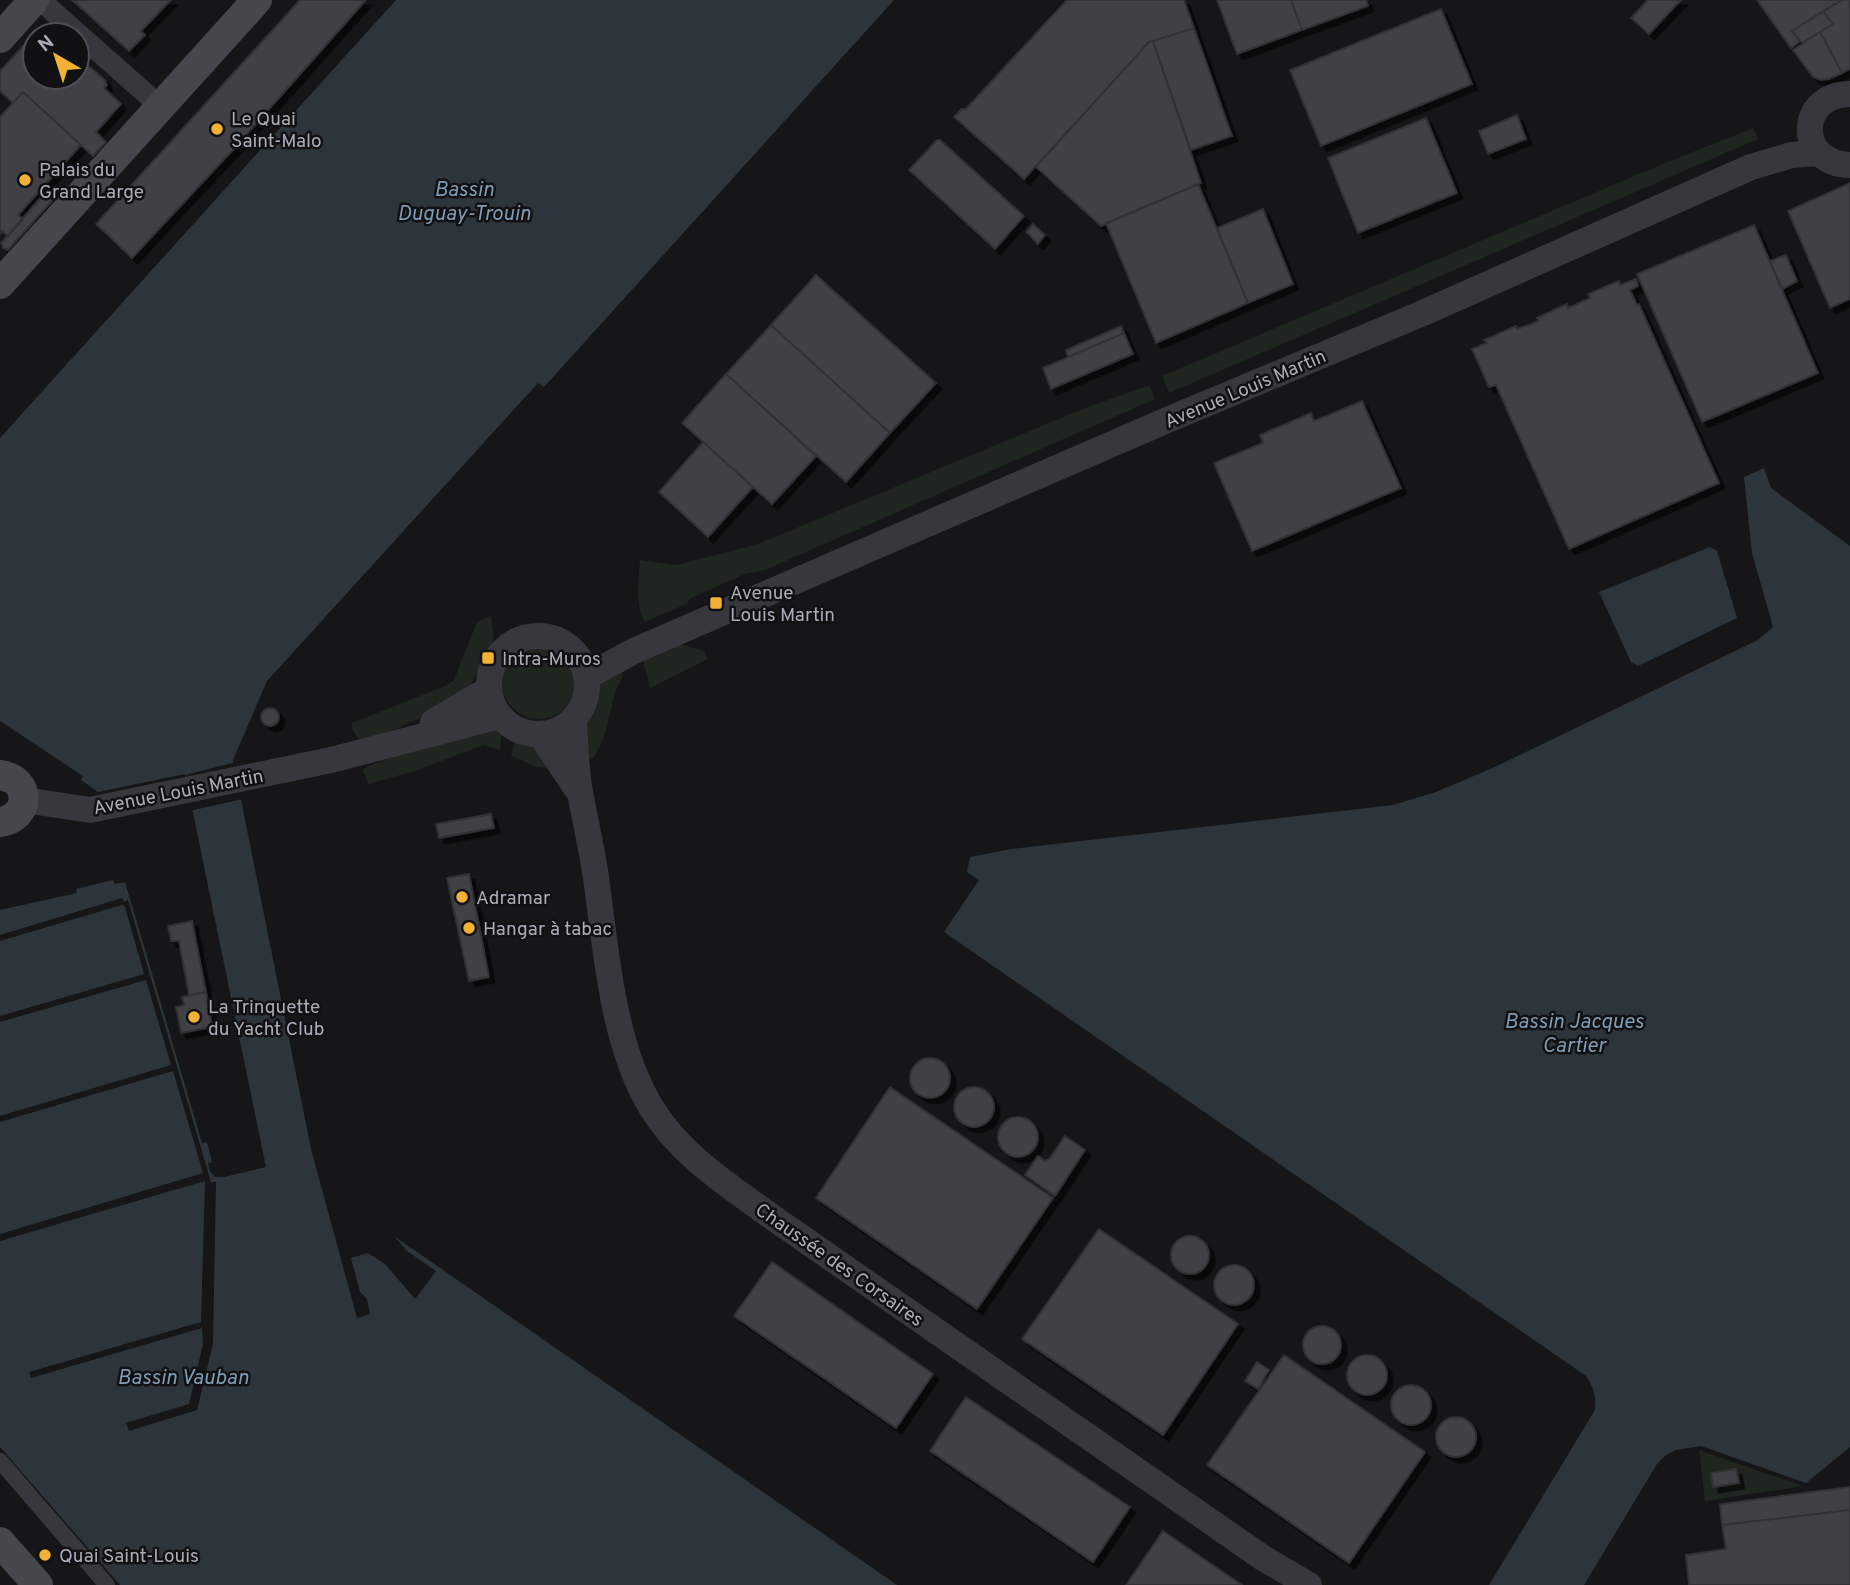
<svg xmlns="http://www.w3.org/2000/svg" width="1850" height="1585" font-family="Overpass,sans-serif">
<defs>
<filter id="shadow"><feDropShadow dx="5.5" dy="5.5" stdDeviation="0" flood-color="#0009"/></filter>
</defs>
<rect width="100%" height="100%" fill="#161618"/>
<path fill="#1e261f" d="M1753 128 1758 139 1169 393 1162 376 1665 163Z
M1150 385 1155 399 765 570 745 574 691 598 686 604 645 622C634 604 639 580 640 560L677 565 758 544 1085 408Z
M491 616 494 638 490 650 471 684 427 715 365 743C358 738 351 733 352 723L445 686 454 680 477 622Z
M673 642 704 651 708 659 650 688 642 656Z
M502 682a37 37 0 1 1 74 0a37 37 0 1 1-74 0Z
M619 664 623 675 615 692 605 734 594 758 584 761 586 725 596 704 599 684Z
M478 725 502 732 500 750 483 745 415 771 368 784 363 770 366 767Z
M516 738 531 741 553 770 534 766 511 756Z
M1699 1450 1802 1486 1705 1501Z"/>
<path fill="#2c353c" d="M396 0H894L544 387 538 383 267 681 233 760 311 1149 357 1318 370 1314 367 1299 360 1292 351 1258 368 1253 385 1264 415 1299 436 1271 407 1251 394 1236 897 1585H120L0 1447V910L77 893 76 889 113 880 115 884 125 882 202 1143 207 1142 212 1162 208 1163 210 1171 215 1177H224L266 1167 185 774 98 792 81 780 83 776 0 721V438Z
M1764 468 1771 488 1850 546V1447L1806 1483 1701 1446 1676 1450 1666 1455 1657 1464 1584 1585H1489L1595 1410C1596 1397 1594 1387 1586 1376L944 932 979 880 967 872 970 857 1011 849 1393 805 1436 792 1495 767 1758 640 1773 627 1752 553 1744 477Z
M1710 547 1717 551 1737 618 1638 666 1631 662 1599 592Z"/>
<path fill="#161618" d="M236 762 243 799 189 811 182 776Z
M122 898 124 902 128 900 211 1182H216L213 1344 197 1410 129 1431 126 1423 189 1404 203 1344 202 1328 31 1378 29 1372 201 1322 205 1181 0 1241V1234L203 1173 173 1071 0 1122V1116L171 1065 146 980 0 1022V1016L144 974 125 907 122 905 0 941V935Z
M315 1157 359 1314 366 1312 363 1300 356 1293 347 1258 349 1255 358 1292 365 1299 367 1314 358 1316 357 1315Z"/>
<path fill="#404145" stroke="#303034" stroke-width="2" filter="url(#shadow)" d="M72 0H171L141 31 145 35 129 51Z
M300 0H366L230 153 132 258 96 224Z
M1067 0H1184L1194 28 1149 42 1024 179 954 117 962 109 965 110Z
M1217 0H1291L1302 30 1237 54Z
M1291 0H1366L1368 6 1302 30Z
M1648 0H1681L1649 34 1631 18Z
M1757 0H1842L1792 31 1800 41 1791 48Z
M1842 0H1850V69L1842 73 1820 32 1833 24 1823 11Z
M1441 9 1472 84 1321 146 1290 70Z
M1823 11 1833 24 1802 43 1792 31Z
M1194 28 1232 136 1191 150 1153 41Z
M39 29 46 35H35V77H77V56L105 80 107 85 104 88 121 104 96 132 106 142 93 156 23 92 13 103 0 91V71Z
M1820 32 1842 73 1829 79 1821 80 1813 77 1793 50Z
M1153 41 1201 183 1101 226 1036 167 1149 42Z
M23 92 81 145 18 215 23 219 8 236 2 231 0 234V117Z
M1517 115 1526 139 1488 154 1479 131Z
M1426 118 1457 193 1358 233 1328 158Z
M937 140H940L1024 216 995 249 909 170Z
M1850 183V299L1830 308 1788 211Z
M1198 184 1248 303 1156 343 1106 223Z
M44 194 50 196 52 201 8 250 3 248 1 243Z
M1263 209 1293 284 1248 303 1217 228Z
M1033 224 1045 235 1038 244 1026 232Z
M1754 225 1818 373 1702 422 1637 274Z
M1786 255 1797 281 1782 289 1770 261Z
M816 275 936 383 890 433 771 325Z
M1636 279 1638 286 1630 290 1637 305 1639 304 1719 483 1569 549 1496 385 1489 387 1472 349 1487 343 1484 340 1516 326 1517 329 1539 321 1537 318 1567 304 1568 308 1590 298 1588 294 1619 281 1620 285Z
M771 325 890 433 846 482 726 374Z
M1121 326 1124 333 1068 357 1066 350Z
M1124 333 1133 354 1051 389 1043 368Z
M726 374 816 456 772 504 682 423Z
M1362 401 1401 488 1252 551 1214 463 1263 443 1260 435 1311 413 1314 421Z
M703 442 753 487 708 537 659 492Z
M261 717a9 9 0 1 1 18 0a9 9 0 1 1-18 0Z
M491 814 494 828 439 838 436 824Z
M469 874 489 977 469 981 447 878Z
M192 921 206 992 189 995 179 941H171L168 926Z
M206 992 212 1027 181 1033 176 1007 184 1005 182 997Z
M910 1078a20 20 0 1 1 40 0a20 20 0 1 1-40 0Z
M890 1087 1053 1198 977 1309 816 1198Z
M954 1107a20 20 0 1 1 40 0a20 20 0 1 1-40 0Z
M998 1137a20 20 0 1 1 40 0a20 20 0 1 1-40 0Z
M1065 1136 1085 1150 1055 1196 1025 1175 1038 1156 1045 1161 1050 1158Z
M1099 1229 1238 1324 1163 1435 1022 1339Z
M1171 1255a19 19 0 1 1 38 0a19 19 0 1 1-38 0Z
M772 1262 933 1374 896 1428 734 1316Z
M1214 1285a20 20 0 1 1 40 0a20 20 0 1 1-40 0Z
M1303 1345a19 19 0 1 1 38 0a19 19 0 1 1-38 0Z
M1284 1355 1425 1452 1349 1563 1207 1465Z
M1347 1375a20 20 0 1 1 40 0a20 20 0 1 1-40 0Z
M1257 1362 1269 1370 1258 1389 1245 1381Z
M1391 1405a20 20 0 1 1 40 0a20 20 0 1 1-40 0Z
M966 1397 1130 1507 1093 1562 930 1451Z
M1436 1437a20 20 0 1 1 40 0a20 20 0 1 1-40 0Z
M1736 1469 1739 1483 1713 1487 1711 1473Z
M1850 1487V1510L1722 1525 1720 1504Z
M1850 1510V1585H1689L1686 1555 1726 1549 1722 1525Z
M1163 1531 1242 1585H1126Z"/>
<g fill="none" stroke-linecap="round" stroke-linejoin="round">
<path stroke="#37383d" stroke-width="16" d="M0 1461 107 1585"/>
<path stroke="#37383d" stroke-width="21" d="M40 0 161 107"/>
<path stroke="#37383d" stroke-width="26" d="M1850 94C1797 94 1796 164 1850 165
M489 685a49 49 0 1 1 98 0a49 49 0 1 1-98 0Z
M586 677 634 651 1172 418 1423 313 1751 167 1792 155 1818 153
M574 719C575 745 576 772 581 798 586 823 591 846 595 871 606 946 611 1041 651 1107 679 1154 728 1185 772 1217L1263 1558 1309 1585
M433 722 489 689
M540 734 576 788
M24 800 90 810 331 760 500 716"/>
<path stroke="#45474d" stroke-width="30" d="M0 38 34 0
M0 284 257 0
M0 775C32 779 31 818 0 822
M0 1542 38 1585"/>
</g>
<g fill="#f2b134" stroke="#111113" stroke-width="2.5">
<circle cx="217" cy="129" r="7"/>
<circle cx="25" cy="180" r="7"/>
<rect x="709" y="596" width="14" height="14" rx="3.5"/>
<rect x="481" y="651" width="14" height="14" rx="3.5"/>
<circle cx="462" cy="897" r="7"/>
<circle cx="469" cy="928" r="7"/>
<circle cx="194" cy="1017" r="7"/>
<circle cx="45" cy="1555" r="7"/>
</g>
<g text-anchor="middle" stroke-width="5" stroke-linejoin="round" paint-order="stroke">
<g font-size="19" fill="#a8adb8" stroke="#111113" text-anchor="start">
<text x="231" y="125">Le Quai<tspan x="231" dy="22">Saint-Malo</tspan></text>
<text x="39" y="176">Palais du<tspan x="39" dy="22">Grand Large</tspan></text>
<text x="730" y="599">Avenue<tspan x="730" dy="22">Louis Martin</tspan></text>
<text x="502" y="665">Intra-Muros</text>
<text x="476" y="904">Adramar</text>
<text x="483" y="935">Hangar à tabac</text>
<text x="208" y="1013">La Trinquette<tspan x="208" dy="22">du Yacht Club</tspan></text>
<text x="59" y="1562">Quai Saint-Louis</text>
</g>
<g font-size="19" fill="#a8adb8" stroke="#111113">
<text transform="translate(1245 388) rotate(-23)" y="7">Avenue Louis Martin</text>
<text transform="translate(178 791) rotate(-11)" y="7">Avenue Louis Martin</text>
<text transform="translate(840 1264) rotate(35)" y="7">Chaussée des Corsaires</text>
</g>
<g font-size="21" font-style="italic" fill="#7f9bb3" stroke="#111113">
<text x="464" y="196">Bassin<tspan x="464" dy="24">Duguay-Trouin</tspan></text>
<text x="1574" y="1028">Bassin Jacques<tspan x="1574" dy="24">Cartier</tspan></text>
<text x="183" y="1384">Bassin Vauban</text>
</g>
</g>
<g transform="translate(56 56) rotate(321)"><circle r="33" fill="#111113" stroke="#4d4f55" stroke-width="2"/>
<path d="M0-5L12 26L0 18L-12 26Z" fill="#f2b134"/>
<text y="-10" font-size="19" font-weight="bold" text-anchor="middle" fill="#a8adb8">N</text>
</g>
</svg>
